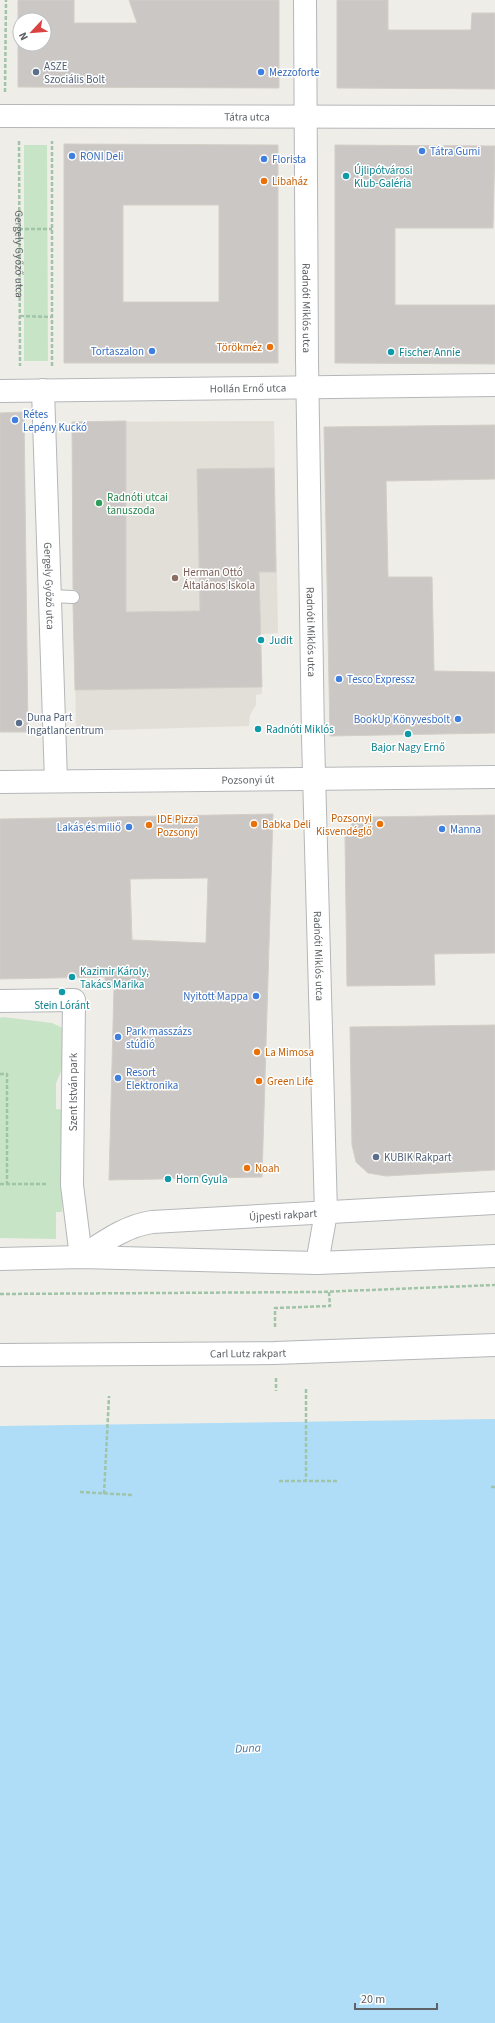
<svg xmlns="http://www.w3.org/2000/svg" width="495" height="2023" font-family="'Source Sans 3',sans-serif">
<rect width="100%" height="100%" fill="#efede7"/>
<path fill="#e2ded8" d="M274 421 278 633 261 634 262 694 256 695V705L250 715 249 726 76 731 72 422Z"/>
<path fill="#c8e4c6" d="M24 145H47L48 361H24Z
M3 1017 52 1023 63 1028 65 1062 56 1083V1109L65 1110 66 1160 62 1212H56V1239L0 1238V1018Z"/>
<path fill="#afdcf7" d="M495 1419V2023H0V1426Z"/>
<path fill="#cbc7c4" stroke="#d3cec6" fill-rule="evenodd" d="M18 0H74V23H137L129 0H279V88L18 87ZM20 20H44V44H20Z
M337 0H388V30H471L472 13H495V89L337 88Z
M64 144 278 145V363H64ZM123 205H219V302H123Z
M335 145 495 146 493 228H395V305H495V364L335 363Z
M24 412 28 732H0V413Z
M126 421V612L200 611 197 469 274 468 276 572H259L262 687 75 690 73 604 79 601 80 597 77 591 73 589 72 422Z
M495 425V479L386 481 388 577H432L434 671 495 672V733L330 736 324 427Z
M273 814 262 1177 109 1180 114 987H105V977L0 979V819ZM208 878 206 943 132 940 130 879Z
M495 815V953L434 954 435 985 347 986 345 837 350 826 357 819 370 817Z
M495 1025V1170L386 1176 368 1173 356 1162 352 1145 350 1027Z"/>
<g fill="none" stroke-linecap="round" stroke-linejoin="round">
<defs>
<path id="lane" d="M50 596 73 597"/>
<g id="street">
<path id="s2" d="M305 0 307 360 313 737 326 1213 317 1263"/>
<path id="s3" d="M0 116 495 117"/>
<path id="s4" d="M43 390 56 781"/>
<path id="s5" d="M0 391 495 385"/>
<path id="s6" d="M0 782 495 777"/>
<path d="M0 1001 74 1000 72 1185 81 1257"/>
<path id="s7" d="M81 1257C104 1242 125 1226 152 1222L495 1203"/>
<path d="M0 1259 81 1257 317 1263 495 1256"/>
</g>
<g id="secondary">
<path id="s8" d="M0 1355 275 1353 495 1345"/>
</g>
</defs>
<use href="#lane" stroke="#b4b7ba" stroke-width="14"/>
<use href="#street" stroke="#b4b7ba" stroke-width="24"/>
<use href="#secondary" stroke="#b3b6ba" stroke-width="24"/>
<g stroke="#9fc4a8" stroke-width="2.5" stroke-dasharray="4 2" stroke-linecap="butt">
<path d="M5 92 6 0"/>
<path id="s1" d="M19 141 20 366"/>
<path d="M19 229H52"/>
<path d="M20 316 52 317"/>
<path d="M52 366V141"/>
<path d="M0 1074H7V1184"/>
<path d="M0 1184H48"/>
<path d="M0 1294 319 1292 495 1285"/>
<path d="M275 1327V1308L330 1306 329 1292"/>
<path d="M276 1378V1391"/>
<path d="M306 1389V1481"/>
<path d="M279 1481H339"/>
<path d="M491 1487H495"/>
<path d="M80 1492 133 1495"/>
<path d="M104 1494 109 1396"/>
</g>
<use href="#lane" stroke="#fff" stroke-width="12"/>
<use href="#street" stroke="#fff" stroke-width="22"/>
<use href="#secondary" stroke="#fff" stroke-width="22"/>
</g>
<g fill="#5c6f8a" stroke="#fff" stroke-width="1.5">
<circle cx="36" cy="72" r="4"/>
<circle cx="19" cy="723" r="4"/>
<circle cx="376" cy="1157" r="4"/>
</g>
<g fill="#3f7fe0" stroke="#fff" stroke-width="1.5">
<circle cx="261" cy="72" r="4"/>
<circle cx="422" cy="151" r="4"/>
<circle cx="72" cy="156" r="4"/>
<circle cx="264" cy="159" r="4"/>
<circle cx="152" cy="351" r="4"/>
<circle cx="15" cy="420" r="4"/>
<circle cx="339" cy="679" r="4"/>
<circle cx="458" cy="719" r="4"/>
<circle cx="129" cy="827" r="4"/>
<circle cx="442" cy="829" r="4"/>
<circle cx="256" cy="996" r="4"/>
<circle cx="118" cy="1037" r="4"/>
<circle cx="118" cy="1078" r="4"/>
</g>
<g fill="#0f9aa8" stroke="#fff" stroke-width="1.5">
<circle cx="346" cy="176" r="4"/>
<circle cx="391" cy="352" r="4"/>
<circle cx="261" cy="640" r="4"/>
<circle cx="258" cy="729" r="4"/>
<circle cx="408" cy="734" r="4"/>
<circle cx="72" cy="977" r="4"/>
<circle cx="62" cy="992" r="4"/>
<circle cx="168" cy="1179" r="4"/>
</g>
<g fill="#e8710a" stroke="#fff" stroke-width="1.5">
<circle cx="264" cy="181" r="4"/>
<circle cx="270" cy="347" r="4"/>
<circle cx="254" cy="824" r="4"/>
<circle cx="380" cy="824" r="4"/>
<circle cx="149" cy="825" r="4"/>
<circle cx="257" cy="1052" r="4"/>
<circle cx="259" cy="1081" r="4"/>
<circle cx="247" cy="1168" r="4"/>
</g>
<circle fill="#2e9e5b" stroke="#fff" stroke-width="1.5" cx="99" cy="503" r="4"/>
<circle fill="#8d6e63" stroke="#fff" stroke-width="1.5" cx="175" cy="578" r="4"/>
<g text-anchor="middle" stroke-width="3" stroke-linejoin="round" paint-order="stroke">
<g font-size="11" fill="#4e5e75" stroke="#fff" text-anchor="start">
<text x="44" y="70">ASZE<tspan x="44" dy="13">Szociális Bolt</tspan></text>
<text x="27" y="721">Duna Part<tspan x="27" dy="13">Ingatlancentrum</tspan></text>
<text x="384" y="1161">KUBIK Rakpart</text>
</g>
<g font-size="11" fill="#366cbe" stroke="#fff" text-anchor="start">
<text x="269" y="76">Mezzoforte</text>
<text x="430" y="155">Tátra Gumi</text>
<text x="80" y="160">RONI Deli</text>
<text x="272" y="163">Florista</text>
<text x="144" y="355" text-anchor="end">Tortaszalon</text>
<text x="23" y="418">Rétes<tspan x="23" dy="13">Lepény Kuckó</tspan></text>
<text x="347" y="683">Tesco Expressz</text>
<text x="450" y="723" text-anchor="end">BookUp Könyvesbolt</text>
<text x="121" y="831" text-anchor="end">Lakás és miliő</text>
<text x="450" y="833">Manna</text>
<text x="248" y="1000" text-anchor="end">Nyitott Mappa</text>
<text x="126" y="1035">Park masszázs<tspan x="126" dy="13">stúdió</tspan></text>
<text x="126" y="1076">Resort<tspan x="126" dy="13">Elektronika</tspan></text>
</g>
<g font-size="11" fill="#5e6266" stroke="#fff">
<text dy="4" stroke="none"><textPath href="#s3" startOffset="247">Tátra utca</textPath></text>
<text dy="4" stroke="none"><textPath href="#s1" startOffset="113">Gergely Győző utca</textPath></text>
<text dy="4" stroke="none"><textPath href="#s2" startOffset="308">Radnóti Miklós utca</textPath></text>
<text dy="4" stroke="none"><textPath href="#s5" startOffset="248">Hollán Ernő utca</textPath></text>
<text dy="4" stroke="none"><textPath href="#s4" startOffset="196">Gergely Győző utca</textPath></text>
<text dy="4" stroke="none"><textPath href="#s2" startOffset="632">Radnóti Miklós utca</textPath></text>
<text dy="4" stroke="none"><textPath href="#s6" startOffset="248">Pozsonyi út</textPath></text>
<text dy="4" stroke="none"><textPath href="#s2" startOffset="956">Radnóti Miklós utca</textPath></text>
<text transform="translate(73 1092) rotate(-90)" y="4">Szent István park</text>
<text dy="4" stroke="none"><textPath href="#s7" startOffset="211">Újpesti rakpart</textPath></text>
<text dy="4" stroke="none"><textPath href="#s8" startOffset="248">Carl Lutz rakpart</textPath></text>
</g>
<g font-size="11" fill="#0d838f" stroke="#fff" text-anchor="start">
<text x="354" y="174">Újlipótvárosi<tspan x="354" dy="13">Klub-Galéria</tspan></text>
<text x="399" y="356">Fischer Annie</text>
<text x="269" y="644">Judit</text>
<text x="266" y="733">Radnóti Miklós</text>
<text x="408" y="751" text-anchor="middle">Bajor Nagy Ernő</text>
<text x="80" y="975">Kazimir Károly,<tspan x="80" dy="13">Takács Marika</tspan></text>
<text x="62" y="1009" text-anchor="middle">Stein Lóránt</text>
<text x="176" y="1183">Horn Gyula</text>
</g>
<g font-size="11" fill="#c56008" stroke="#fff" text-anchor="start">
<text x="272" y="185">Libaház</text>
<text x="262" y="351" text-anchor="end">Törökméz</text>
<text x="372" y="822" text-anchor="end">Pozsonyi<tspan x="372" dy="13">Kisvendéglő</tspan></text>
<text x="157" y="823">IDE Pizza<tspan x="157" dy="13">Pozsonyi</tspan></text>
<text x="262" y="828">Babka Deli</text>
<text x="265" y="1056">La Mimosa</text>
<text x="267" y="1085">Green Life</text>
<text x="255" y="1172">Noah</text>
</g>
<g font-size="11" fill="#27864d" stroke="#fff" text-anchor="start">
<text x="107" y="501">Radnóti utcai<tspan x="107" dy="13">tanuszoda</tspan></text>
</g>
<g font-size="11" fill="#785e54" stroke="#fff" text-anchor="start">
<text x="183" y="576">Herman Ottó<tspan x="183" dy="13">Általános Iskola</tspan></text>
</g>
<g font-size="12" font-style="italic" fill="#4979a0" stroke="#fff">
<text transform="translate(248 1748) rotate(-3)" y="4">Duna</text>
</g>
</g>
<g transform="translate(32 32) rotate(244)"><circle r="19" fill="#ffffff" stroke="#bfc0c2"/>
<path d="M0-3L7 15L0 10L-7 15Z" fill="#d94442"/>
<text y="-6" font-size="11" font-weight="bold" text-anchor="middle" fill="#5e6266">N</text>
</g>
<path d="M355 2003v6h82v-6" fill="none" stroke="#5e6266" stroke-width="2"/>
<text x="361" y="2003" font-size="12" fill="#5e6266" stroke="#ffffff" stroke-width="3" paint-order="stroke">20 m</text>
</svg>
